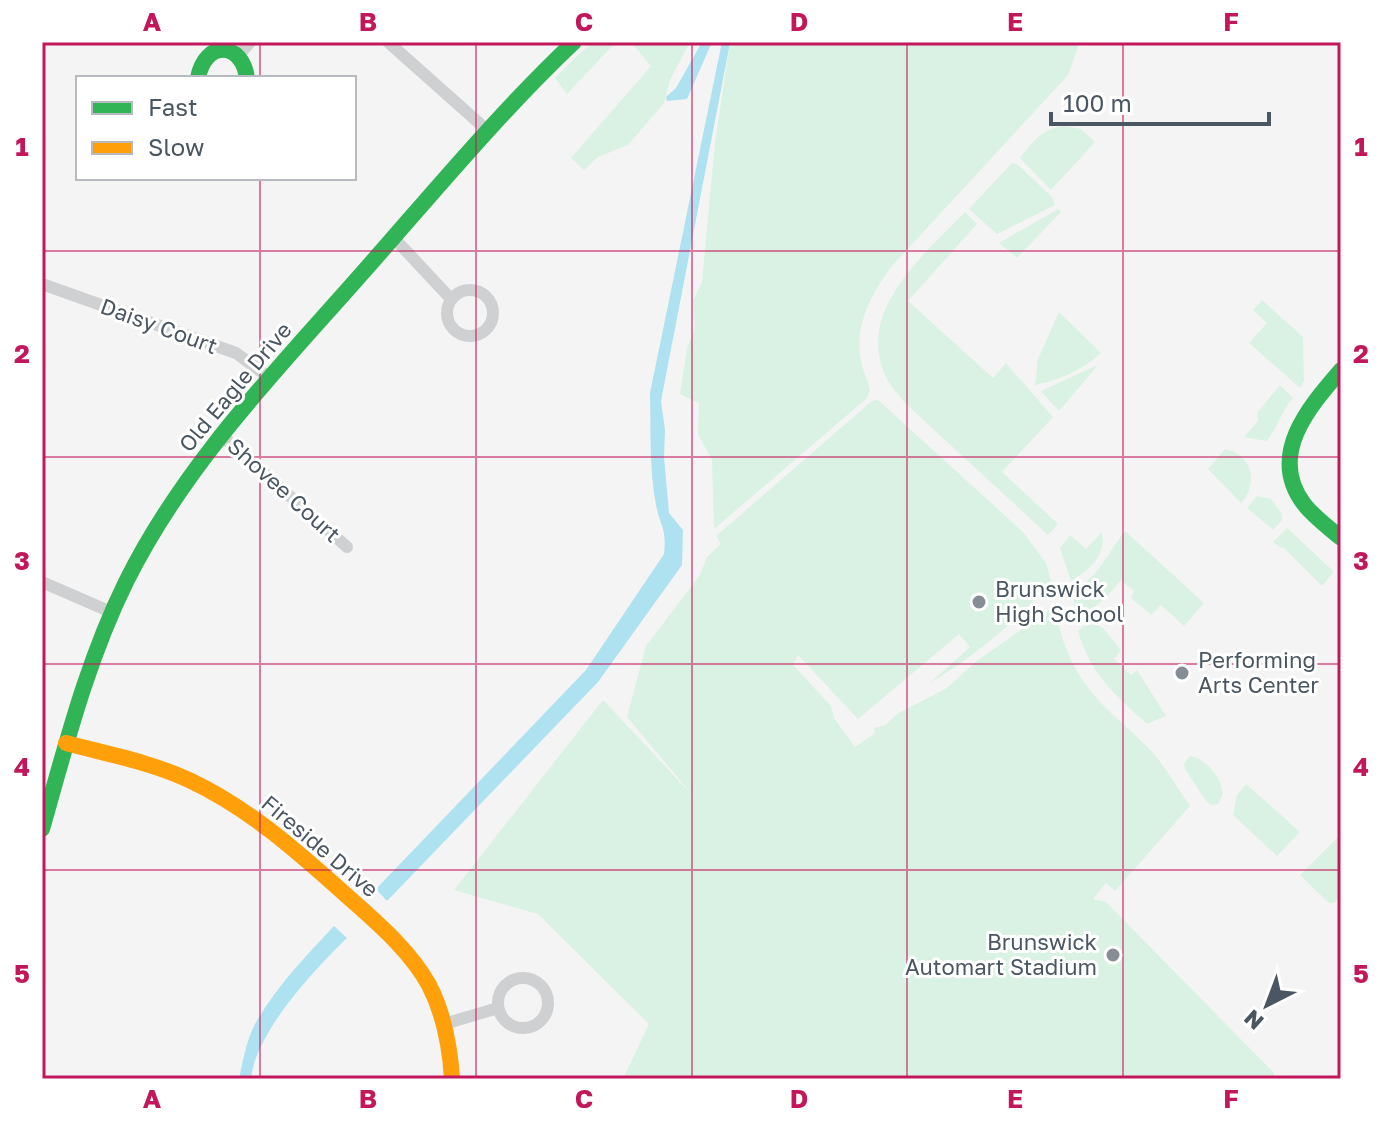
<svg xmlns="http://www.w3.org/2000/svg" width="1383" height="1121" font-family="'Golos Text',sans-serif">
<rect width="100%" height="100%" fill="#f4f4f4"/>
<path fill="#d9f2e3" d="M594 42H616L567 94 555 78 581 52Z
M631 42H690L670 80 664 103 628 145 598 157 584 170 571 158 651 66Z
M730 42H1080L1068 75 892 266C872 293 854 325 861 360 862 370 868 380 870 390L866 399 714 529 712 460 698 434 699 403 680 394 687 348 695 328 693 301 702 282 715 143Z
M1065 126 1081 129 1095 142 1051 190 1020 158C1033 141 1043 128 1065 126Z
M1012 163 1017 164 1052 197 1055 205 997 234 969 209Z
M1058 209 1061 212 1017 258 999 243Z
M965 212 977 224 908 301 993 378 1006 363 1053 417 1002 472 1058 524 1048 535 905 403C899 395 891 387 887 379 853 312 924 255 965 212Z
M1262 300 1303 337 1304 381 1300 388 1249 343 1267 323 1253 310Z
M1059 312 1101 353C1083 370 1059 380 1035 385L1038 359Z
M1098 365 1059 411 1041 391Z
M1280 385 1293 398C1281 411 1276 432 1266 441L1244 437 1258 421 1257 413Z
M878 400 1023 532 1046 563 1051 581C1017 621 975 656 930 683L970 647 959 634 858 719 798 655 793 665 831 706 834 718 855 747 875 733 874 728 885 725 897 714 947 688 974 663 1055 606C1060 642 1075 675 1100 702 1117 720 1137 735 1154 754 1167 770 1178 789 1190 806L1115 891 1106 883 1093 899 1106 902 1274 1073V1079H623L649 1024 538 914 454 890 603 700 695 798 627 717 646 646 700 575 707 557 721 544 716 536 872 401Z
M1225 449C1252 454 1259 484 1241 503L1208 469Z
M1257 496 1271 499 1282 514V520L1273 530 1247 508Z
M1287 528 1332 570 1333 573 1322 586 1283 547 1281 548 1273 542Z
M1125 531 1204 603 1184 626 1161 605 1151 615 1131 598 1134 591 1121 580C1108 594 1096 616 1075 607L1072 592C1098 578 1107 554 1125 531Z
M1102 532C1106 557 1090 569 1071 581L1060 548 1070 535 1086 549Z
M1095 624 1103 628 1121 650 1114 659 1131 675 1137 670 1166 716 1147 724C1114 694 1091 675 1078 631L1084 626Z
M1190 756C1207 759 1221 777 1223 794L1218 804 1211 805 1206 801 1185 769 1184 764Z
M1246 784 1300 832 1277 856 1233 815 1237 795Z
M1339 836 1341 838V896L1334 903H1329L1300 875Z"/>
<path fill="#aee2f0" d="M702 42H712L687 99 667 101 666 97 676 88Z
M722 42 730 43 661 401 665 430 664 457 669 513 683 530 682 565 598 682 387 901 376 889 586 670 664 554C667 528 660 526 656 505 649 468 651 430 650 393Z
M334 926 347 938C314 970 255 1033 251 1079H239C243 1061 246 1041 255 1024 275 988 306 956 334 926Z"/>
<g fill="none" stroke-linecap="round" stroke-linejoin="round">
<path stroke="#ced0d2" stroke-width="12" d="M388 42 488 131
M239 55 250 42
M394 238 451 299
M42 284 236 353 270 378
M447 313a23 23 0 1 1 46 0a23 23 0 1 1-46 0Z
M220 434 347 547
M42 582 111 612
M498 1003a25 25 0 1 1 50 0a25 25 0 1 1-50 0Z
M444 1024 498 1008"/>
<path stroke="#30b455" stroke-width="16" d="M198 78C205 40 242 41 247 78
M1341 370C1309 407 1267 455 1304 504 1314 517 1328 527 1341 538
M42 829C66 745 87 661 126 582 185 463 278 369 365 270 433 193 499 113 574 42"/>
<path stroke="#ff9f0a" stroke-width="16" d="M66 743C107 754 150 762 189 780 249 808 298 852 346 895 376 922 409 949 429 985 444 1014 450 1047 452 1079"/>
</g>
<path fill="none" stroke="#c2185b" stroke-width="2" stroke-opacity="0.55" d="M260 42V78M476 42V1079M692 42V1079M907 42V1079M1123 42V1079M260 178V1079M42 251H1341M42 457H1341M42 664H1341M42 870H1341"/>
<g fill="#868d94" stroke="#fff" stroke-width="3">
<circle cx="979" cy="602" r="8"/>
<circle cx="1182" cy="673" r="8"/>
<circle cx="1113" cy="955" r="8"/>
</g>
<g text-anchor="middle" stroke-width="6" stroke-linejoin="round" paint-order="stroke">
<g font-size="22" fill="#4a5661" stroke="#fff">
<text transform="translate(159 326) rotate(20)" y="8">Daisy Court</text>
<text transform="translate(235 387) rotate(-50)" y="8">Old Eagle Drive</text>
<text transform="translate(284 490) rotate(42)" y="8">Shovee Court</text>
<text transform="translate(320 846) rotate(40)" y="8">Fireside Drive</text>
</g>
<g font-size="22" fill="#4a5661" stroke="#fff" text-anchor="start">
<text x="995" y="597">Brunswick<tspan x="995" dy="25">High School</tspan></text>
<text x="1198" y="668">Performing<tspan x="1198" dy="25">Arts Center</tspan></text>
<text x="1097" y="950" text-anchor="end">Brunswick<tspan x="1097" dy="25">Automart Stadium</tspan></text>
</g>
</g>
<rect width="1383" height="1121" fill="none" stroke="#ffffff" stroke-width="88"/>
<rect x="76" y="76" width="280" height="104" fill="#ffffff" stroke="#b7bbc0" stroke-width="2"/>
<rect x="92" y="102" width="40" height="12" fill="#30b455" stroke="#b7bbc0" stroke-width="2"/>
<text x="148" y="116" font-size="24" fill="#4a5661">Fast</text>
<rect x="92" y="142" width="40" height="12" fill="#ff9f0a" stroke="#b7bbc0" stroke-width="2"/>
<text x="148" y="156" font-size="24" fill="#4a5661">Slow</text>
<g transform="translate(1267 1005) rotate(222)" stroke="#ffffff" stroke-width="6" paint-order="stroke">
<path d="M0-6L14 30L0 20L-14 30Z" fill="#4a5661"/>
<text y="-12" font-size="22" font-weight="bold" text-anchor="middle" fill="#4a5661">N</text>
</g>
<path d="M1051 112v12h218v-12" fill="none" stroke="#4a5661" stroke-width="4"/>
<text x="1063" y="112" font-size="24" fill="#4a5661" stroke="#ffffff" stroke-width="6" paint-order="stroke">100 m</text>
<rect x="44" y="44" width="1295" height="1033" fill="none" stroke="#c2185b" stroke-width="3"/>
<g font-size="26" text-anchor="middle" font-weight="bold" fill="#c2185b">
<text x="152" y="31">A</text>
<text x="368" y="31">B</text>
<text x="584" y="31">C</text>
<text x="799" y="31">D</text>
<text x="1015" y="31">E</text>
<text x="1231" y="31">F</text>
<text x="22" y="156">1</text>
<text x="1361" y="156">1</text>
<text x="22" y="363">2</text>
<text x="1361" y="363">2</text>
<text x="22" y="570">3</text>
<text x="1361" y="570">3</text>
<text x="22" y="776">4</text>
<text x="1361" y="776">4</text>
<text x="22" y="983">5</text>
<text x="1361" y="983">5</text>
<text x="152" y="1108">A</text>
<text x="368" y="1108">B</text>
<text x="584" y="1108">C</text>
<text x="799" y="1108">D</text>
<text x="1015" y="1108">E</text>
<text x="1231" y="1108">F</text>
</g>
</svg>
